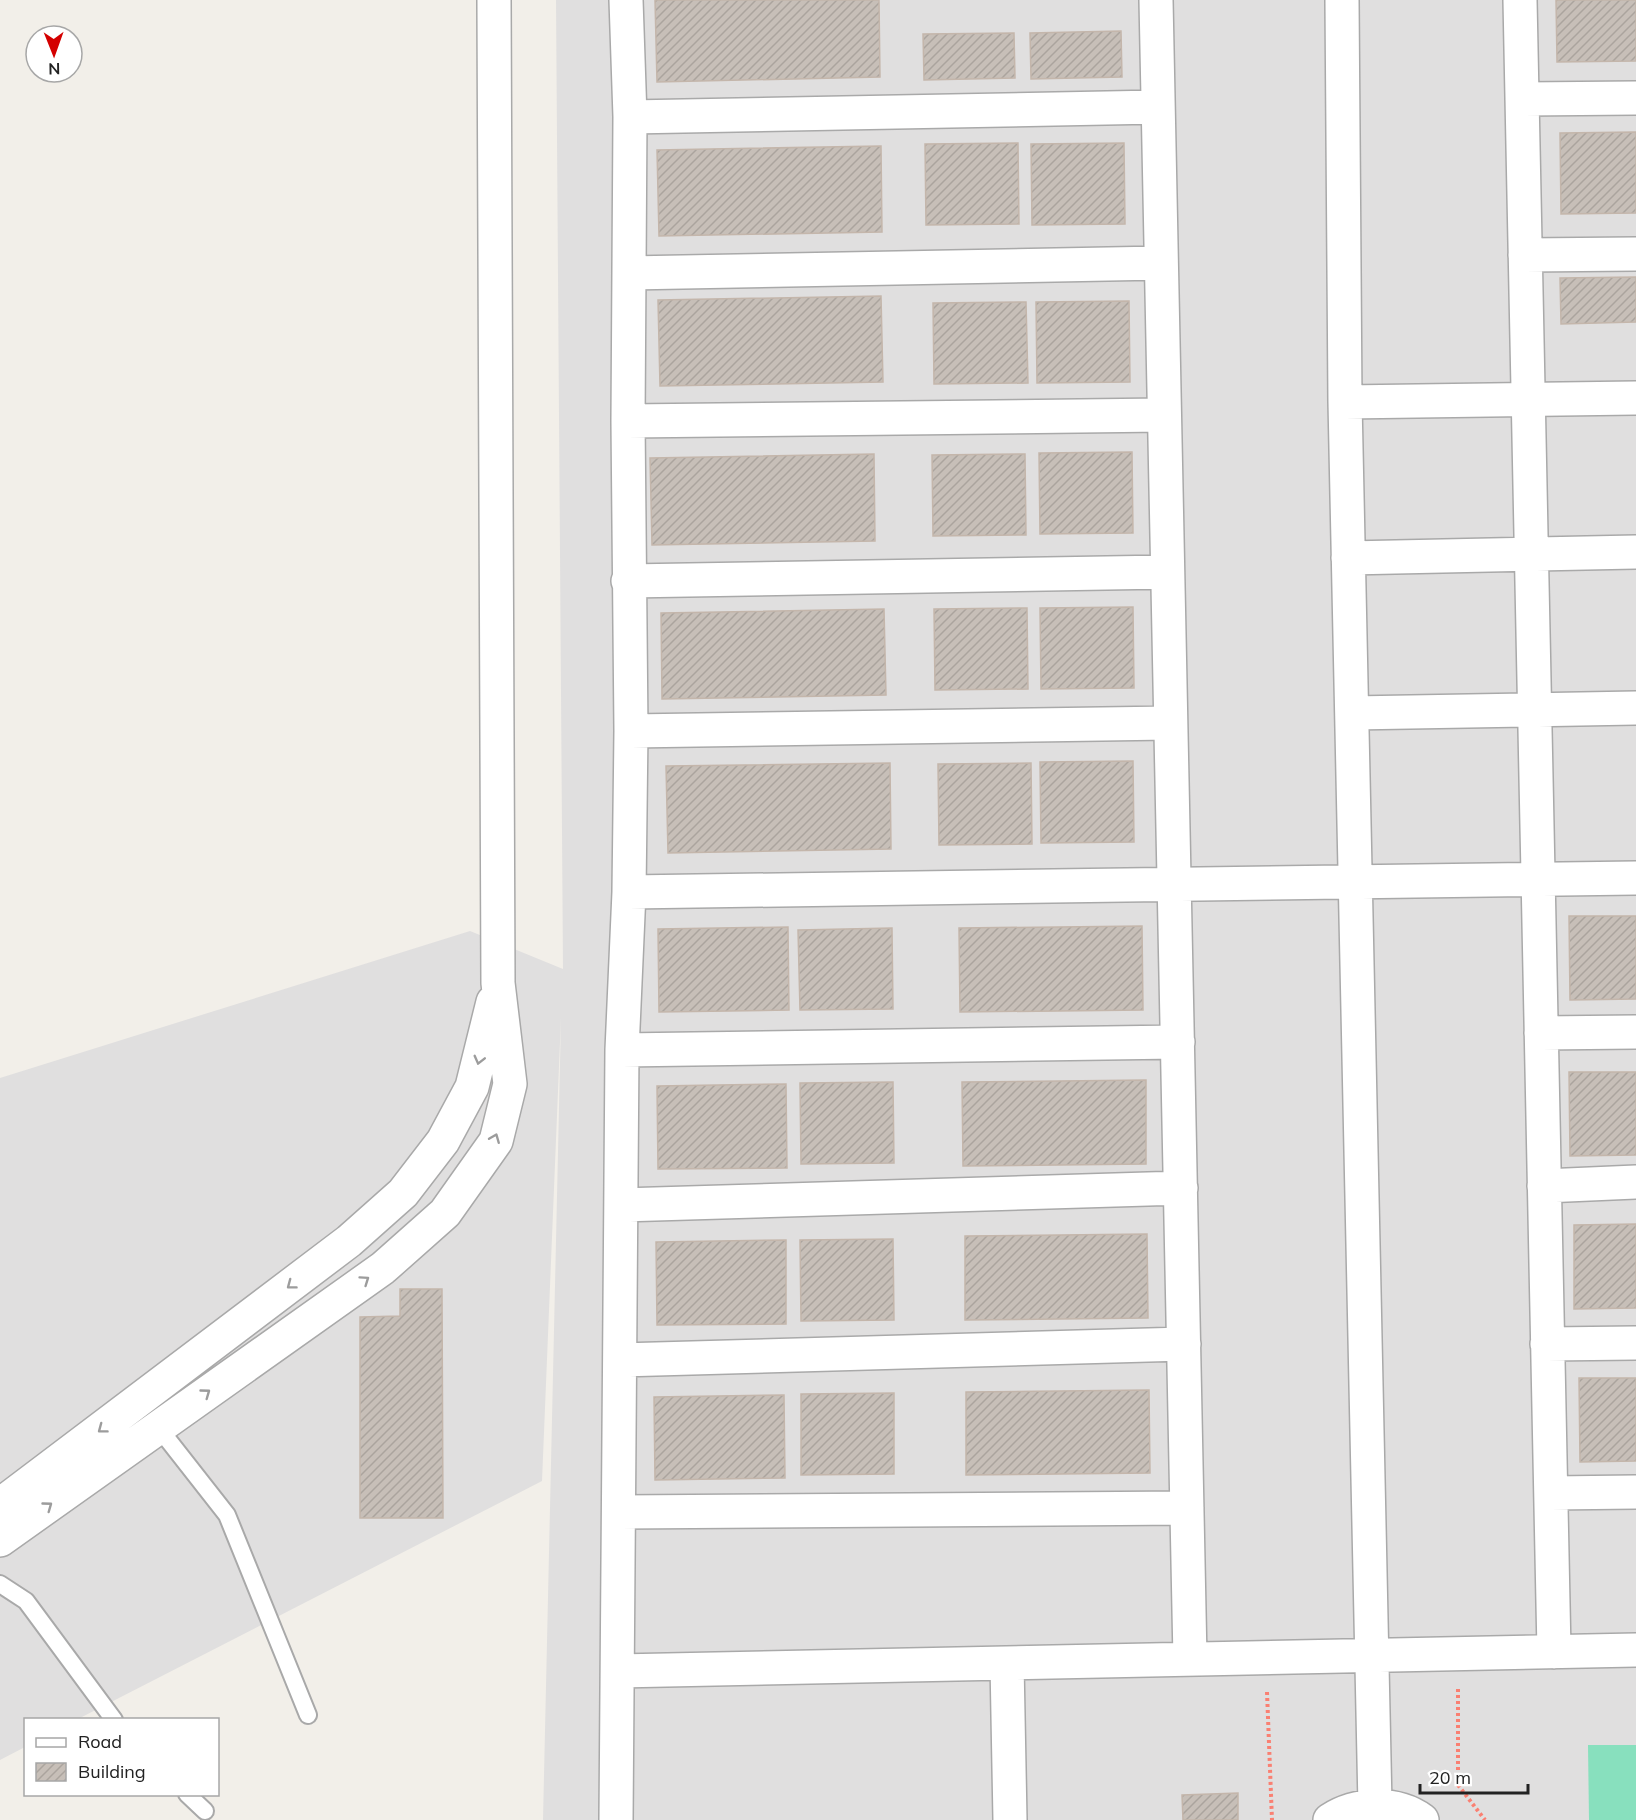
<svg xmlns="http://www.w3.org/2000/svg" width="1636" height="1820" font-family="Mulish,sans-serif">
<defs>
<pattern id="building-hatch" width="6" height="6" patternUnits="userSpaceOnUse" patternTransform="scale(1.5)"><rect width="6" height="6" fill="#c7bfb8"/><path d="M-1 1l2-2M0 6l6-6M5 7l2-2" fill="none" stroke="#aba49e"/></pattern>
</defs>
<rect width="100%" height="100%" fill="#f2efe9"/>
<path fill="#e0dfdf" d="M556 0H1636V1820H543L561 1018 542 1481 78 1719 26 1720 25 1747 0 1760V1078L470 931 563 969Z"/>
<path fill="#88e0be" d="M1588 1745H1636V1820H1589Z"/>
<path fill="url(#building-hatch)" stroke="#c4b6ab" stroke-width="1.5" d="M655 0H879L880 77 657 82Z
M1556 0H1636V61L1557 62Z
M1121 31 1122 77 1031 79 1030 33Z
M1014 33 1015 78 924 80 923 34Z
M1636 132V213L1561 214 1560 133Z
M1018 143 1019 224 926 225 925 144Z
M1124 143 1125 224 1032 225 1031 144Z
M881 146 882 232 659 236 657 150Z
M1636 277V322L1561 324 1560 278Z
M881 296 883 382 660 386 658 300Z
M1129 301 1130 382 1037 383 1036 302Z
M1026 302 1028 383 934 384 933 303Z
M1132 452 1133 533 1040 534 1039 453Z
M874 454 875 541 652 545 650 458Z
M1025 454 1026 535 933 536 932 455Z
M1133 607 1134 688 1041 689 1040 608Z
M1027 608 1028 689 935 690 934 609Z
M884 609 886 695 662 699 661 613Z
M1133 761 1134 842 1041 843 1040 762Z
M890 763 891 849 668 853 666 766Z
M1031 763 1032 844 939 845 938 764Z
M1569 916H1636V999L1570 1000Z
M1142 926 1143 1010 960 1012 959 928Z
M788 927 789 1010 659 1012 658 929Z
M892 928 893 1009 800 1010 798 930Z
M1569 1072H1636V1155L1570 1156Z
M1146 1080V1164L963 1166 962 1082Z
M893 1082 894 1163 801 1164 800 1083Z
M786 1084 787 1168 658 1169 657 1086Z
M1636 1224V1308L1574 1309V1225Z
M1147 1234 1148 1318 965 1320V1236Z
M893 1239 894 1320 801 1321 800 1240Z
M786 1240V1324L657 1325 656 1242Z
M400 1289H442L443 1518H360V1317L400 1316Z
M1579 1378H1636V1461L1580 1462Z
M1149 1390 1150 1473 966 1475V1392Z
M894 1393V1474L801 1475V1394Z
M784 1395 785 1478 655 1480 654 1397Z
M1238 1793V1820H1183L1182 1795Z"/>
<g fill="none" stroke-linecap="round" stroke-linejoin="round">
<defs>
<path id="service" d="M158 1427 227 1515 308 1715
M0 1584 26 1601 114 1720
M187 1794 205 1811"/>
<path id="minor" d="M1156 0 1190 1659
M1342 0 1345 402 1375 1806
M1520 0 1554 1652
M1522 99 1636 98
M630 117 1158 107
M1525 255 1636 254
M629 273 1161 263
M1345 402 1636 398
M628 421 1164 415
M1348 558 1636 552
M628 581 1167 572
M1352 713 1636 708
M631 731 1170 723
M629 892 1636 878
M1541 1033 1636 1032
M622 1050 1178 1042
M1544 1186 1636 1182
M621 1205 1181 1188
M1547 1344 1636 1343
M620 1360 1184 1344
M1551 1493 1636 1492
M620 1512 1187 1508
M1007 1663 1010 1820
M618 1671 1636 1650
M616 1820 622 1050 629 892 631 731 628 421 630 117 626 0
M1330 1820C1356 1803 1396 1801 1422 1820"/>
<path id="tertiary" d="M0 1505 349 1241 403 1193 443 1141 472 1087 493 1002
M0 1540 383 1268 445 1213 496 1141 510 1084 498 983 494 0"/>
</defs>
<use href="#service" stroke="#a9a9a9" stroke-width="20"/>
<use href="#minor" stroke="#a9a9a9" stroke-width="36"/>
<use href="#tertiary" stroke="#a9a9a9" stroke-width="36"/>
<path stroke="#fa8072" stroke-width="4" stroke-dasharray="3 3" stroke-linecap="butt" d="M1458 1689V1785L1485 1820
M1267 1692 1272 1820"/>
<use href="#service" stroke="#fff" stroke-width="16"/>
<use href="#minor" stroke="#fff" stroke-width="33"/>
<use href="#tertiary" stroke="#fff" stroke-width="33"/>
</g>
<defs><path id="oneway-chevron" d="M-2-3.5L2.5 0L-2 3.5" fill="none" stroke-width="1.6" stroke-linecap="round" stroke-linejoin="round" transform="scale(1.5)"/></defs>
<g stroke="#9c9c9c">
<use href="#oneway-chevron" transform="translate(479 1060) rotate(104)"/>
<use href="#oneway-chevron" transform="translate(495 1138) rotate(-68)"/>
<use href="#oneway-chevron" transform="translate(365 1280) rotate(-35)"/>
<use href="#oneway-chevron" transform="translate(291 1285) rotate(143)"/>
<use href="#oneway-chevron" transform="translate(206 1393) rotate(-36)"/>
<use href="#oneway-chevron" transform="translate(102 1429) rotate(143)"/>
<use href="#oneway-chevron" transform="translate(48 1506) rotate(-36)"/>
</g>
<rect x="24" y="1718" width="195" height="78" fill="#ffffff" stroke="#a7a7a7" stroke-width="1.5"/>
<rect x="36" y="1738" width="30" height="9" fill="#ffffff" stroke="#a7a7a7" stroke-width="1.5"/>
<text x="78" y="1748" font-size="18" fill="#222222">Road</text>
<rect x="36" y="1763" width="30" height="18" fill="url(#building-hatch)" stroke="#a7a7a7" stroke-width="1.5"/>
<text x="78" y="1778" font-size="18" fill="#222222">Building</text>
<g transform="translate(54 54) rotate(179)"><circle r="28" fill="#ffffff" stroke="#a7a7a7" stroke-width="1.5"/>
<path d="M0-4.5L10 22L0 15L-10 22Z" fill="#d40000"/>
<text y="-9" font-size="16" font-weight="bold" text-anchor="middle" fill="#222222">N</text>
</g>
<path d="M1420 1784v9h108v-9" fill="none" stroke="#222222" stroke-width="3"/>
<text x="1429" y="1784" font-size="18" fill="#222222" stroke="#ffffff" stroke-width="4.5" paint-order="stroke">20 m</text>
</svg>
